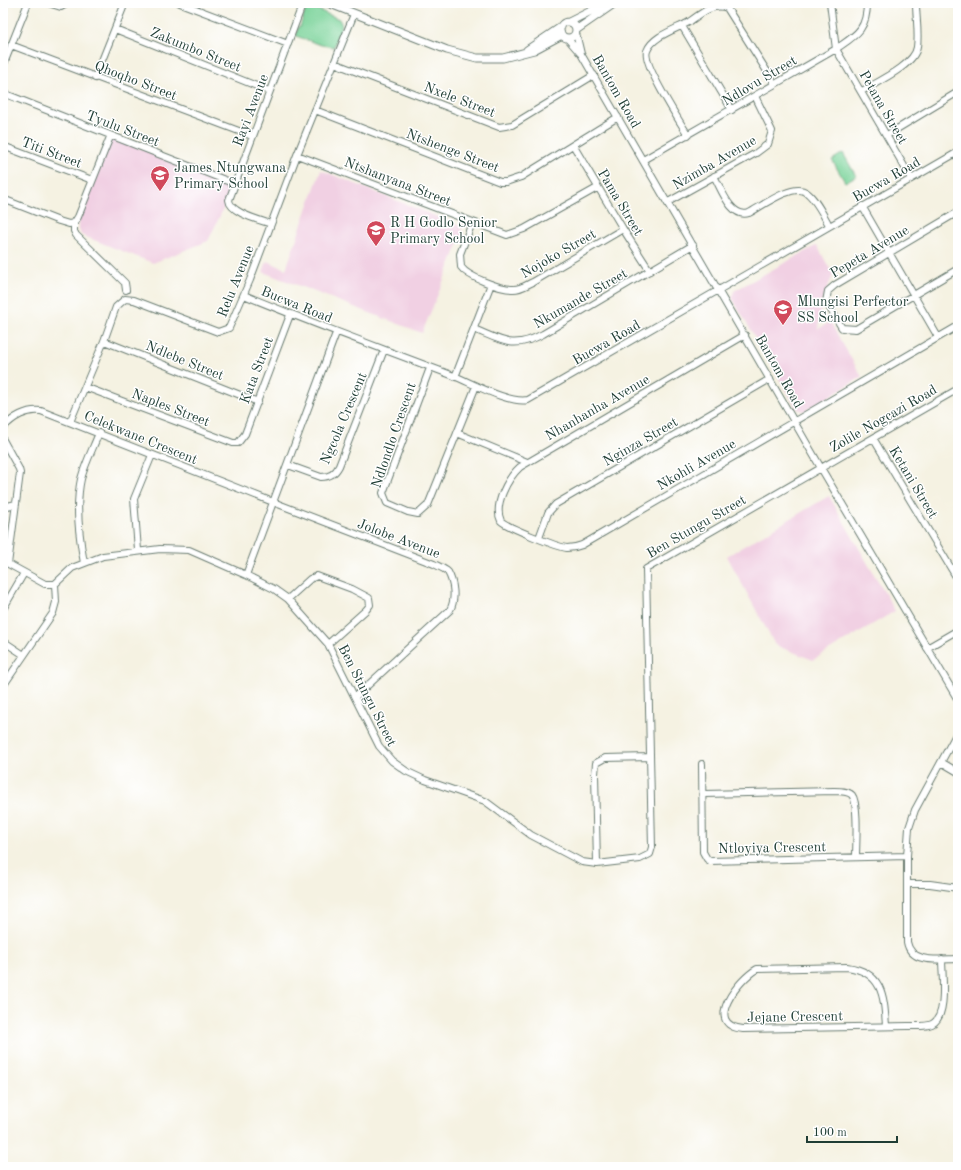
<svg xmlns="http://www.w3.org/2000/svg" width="961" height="1170" font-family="'Old Standard TT',serif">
<rect width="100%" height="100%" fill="#fff"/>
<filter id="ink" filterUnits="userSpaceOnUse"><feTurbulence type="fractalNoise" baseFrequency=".025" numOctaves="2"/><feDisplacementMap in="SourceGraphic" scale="8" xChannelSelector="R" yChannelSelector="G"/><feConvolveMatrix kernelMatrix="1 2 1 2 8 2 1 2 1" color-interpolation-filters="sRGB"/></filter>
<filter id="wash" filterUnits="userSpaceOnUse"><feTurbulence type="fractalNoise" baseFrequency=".012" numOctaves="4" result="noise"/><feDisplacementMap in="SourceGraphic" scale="16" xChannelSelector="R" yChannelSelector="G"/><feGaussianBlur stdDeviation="0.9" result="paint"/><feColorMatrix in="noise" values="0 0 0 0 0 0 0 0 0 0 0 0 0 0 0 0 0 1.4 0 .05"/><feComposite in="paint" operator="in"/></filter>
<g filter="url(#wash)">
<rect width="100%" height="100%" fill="#f5f2e2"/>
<path fill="#f1d0e3" d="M110 137 235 184 208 241 153 263 81 235 78 226V217Z
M321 170 460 226 463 233 422 333 263 272 267 261 286 269Z
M817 245 833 275 822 301 818 329 830 322 862 377 804 411 797 409 732 298 734 291Z
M829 496 895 611 813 660 775 645 727 556Z"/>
<path fill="#79d399" stroke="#4c8866" d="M306 8H314L339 19 342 25 334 47 321 45 296 36 298 27H300Z
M843 153 856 176 845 182 832 160Z"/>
</g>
<g filter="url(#ink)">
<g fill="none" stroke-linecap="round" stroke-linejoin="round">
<defs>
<path id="minor" d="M48 3 61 7 68 3
M180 3 288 44
M830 3 836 49 911 178
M682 26 732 110
M115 29 269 91
M576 33 581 54 821 468 958 700
M567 38 580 53
M11 45 252 136
M334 63 499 127 512 125 594 75
M3 66 28 3
M95 78 125 3
M862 91C877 82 915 65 917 47 919 33 916 17 916 3
M3 93 235 184
M315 110 500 182H506L521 177 618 117
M688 135C680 122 642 63 647 51 652 36 677 29 689 22 700 14 714 2 727 8L775 84
M887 135 958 92
M573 145 623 229 650 271
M3 146 92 180
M297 155 507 235 524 229 597 188
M643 160 836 49C856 35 867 30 867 3
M714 176C721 188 731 219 749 213 762 206 793 183 806 192 816 199 823 215 829 225
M3 199 59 221 69 224 74 223 78 217 110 137
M668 202 756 153 768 144 772 131 755 96
M862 206 938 337
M958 212 835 285 828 291 826 302 842 328 856 329 958 269
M74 223V231L76 235 125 283 126 290
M472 223 460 254 461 267C468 277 500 289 512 289 520 290 526 285 533 282L623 229
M271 224C260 220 230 213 229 200L303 3
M244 295C313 324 384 349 454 376 472 383 509 404 528 400L958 152
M474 329C503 341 513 350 543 334L693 245
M745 335 520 467C508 478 493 505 501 521 507 527 557 547 567 548 572 548 577 547 582 545L958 326
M104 341 258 402
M430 368 383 493 387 503 408 512 418 514 428 505 476 386
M455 377 491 284
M85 387 233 443H238L245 434 290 315
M70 422 104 341 116 307 125 299 134 300 218 332 229 328 250 280 297 155 354 14
M3 428C13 417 27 409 41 411L273 502 434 564C438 566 445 569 448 572 454 583 456 599 450 610L356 696
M457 433 527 462
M873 438 958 580
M3 440 19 469 20 473 8 564
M288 465 321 477C330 477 335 474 339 466L384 350
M3 507 16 504
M539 538 548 513 556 504 770 379
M138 550 134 499 152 455
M3 561 45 584H55L72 568 103 556 160 549 189 550 246 575 274 589 288 599 328 644 379 746 392 761 406 771 425 780 485 801 531 835 582 862 597 864 640 859 650 854 652 847 646 569 958 389
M84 563C79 536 75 506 81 479 85 464 93 448 99 433
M246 575 336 333
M288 599 310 579 317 576 352 589 369 598 370 605 366 610 328 644
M3 609 24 573
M3 641 24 655
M927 648 958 630
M3 686 53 613 56 602 55 584
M958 731 915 810 909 828 907 856V942C911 965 941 959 958 959
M941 762 958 772
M702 764 703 852 707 859 710 861 907 856
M704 794 834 791C840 791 848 791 852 795 859 804 856 845 856 857
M597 864 595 774 596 763 605 758 650 757
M907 884H930L958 888
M886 1026C884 996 883 972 847 967L757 969C739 979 702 1025 743 1029L908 1026C915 1026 926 1027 932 1024 948 1016 942 976 942 959"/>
<path id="tertiary" d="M328 3 447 50 477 58H503L534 50 562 35
M560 30a8 8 0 1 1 16 0a8 8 0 1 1-16 0Z
M569 22 607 3
M576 30 615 3
M527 50 561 27"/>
</defs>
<use href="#minor" stroke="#6a7c71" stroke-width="8"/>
<use href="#tertiary" stroke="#6a7c71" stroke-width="9"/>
<use href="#minor" stroke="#fff" stroke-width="6"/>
<use href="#tertiary" stroke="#fff" stroke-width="7"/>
</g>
</g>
<defs>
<symbol id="school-pin" viewBox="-11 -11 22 30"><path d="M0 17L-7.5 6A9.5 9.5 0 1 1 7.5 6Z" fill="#d1495b" stroke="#fff"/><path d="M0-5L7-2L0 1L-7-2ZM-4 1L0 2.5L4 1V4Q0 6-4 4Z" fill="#fff"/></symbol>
</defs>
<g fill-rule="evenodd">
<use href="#school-pin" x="149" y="164" width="22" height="30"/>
<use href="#school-pin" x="365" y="219" width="22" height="30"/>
<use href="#school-pin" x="772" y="298" width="22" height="30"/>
</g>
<g text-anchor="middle" stroke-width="3" stroke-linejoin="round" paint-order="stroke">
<g font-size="14" fill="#1f3d34" stroke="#fff">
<text transform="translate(196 49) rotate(22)" y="5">Zakumbo Street</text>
<text transform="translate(136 80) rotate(21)" y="5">Qhoqho Street</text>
<text transform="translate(759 80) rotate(-31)" y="5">Ndlovu Street</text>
<text transform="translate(617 91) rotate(60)" y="5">Bantom Road</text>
<text transform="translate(460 99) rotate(21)" y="5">Nxele Street</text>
<text transform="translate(884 107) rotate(60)" y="5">Petana Street</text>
<text transform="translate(250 110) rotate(-69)" y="5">Rayi Avenue</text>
<text transform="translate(123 128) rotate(21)" y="5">Tyulu Street</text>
<text transform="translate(453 150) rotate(21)" y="5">Ntshenge Street</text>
<text transform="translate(52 152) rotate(21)" y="5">Titi Street</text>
<text transform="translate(714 162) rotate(-30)" y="5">Nzimba Avenue</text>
<text transform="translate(886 179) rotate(-30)" y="5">Bucwa Road</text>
<text transform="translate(398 181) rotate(21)" y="5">Ntshanyana Street</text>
<text transform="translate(621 202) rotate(59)" y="5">Pama Street</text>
<text transform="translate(869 251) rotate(-31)" y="5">Pepeta Avenue</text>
<text transform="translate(558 253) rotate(-30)" y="5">Nojoko Street</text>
<text transform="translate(235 281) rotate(-68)" y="5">Relu Avenue</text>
<text transform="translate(580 298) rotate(-30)" y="5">Nkumande Street</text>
<text transform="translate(297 304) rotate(22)" y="5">Bucwa Road</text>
<text transform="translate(606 342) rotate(-30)" y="5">Bucwa Road</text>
<text transform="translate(185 360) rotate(22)" y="5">Ndlebe Street</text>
<text transform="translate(256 370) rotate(-69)" y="5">Kata Street</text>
<text transform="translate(780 371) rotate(60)" y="5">Bantom Road</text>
<text transform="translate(171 407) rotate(21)" y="5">Naples Street</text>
<text transform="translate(597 407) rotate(-30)" y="5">Nhanhanha Avenue</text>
<text transform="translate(343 418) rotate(-67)" y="5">Ngcola Crescent</text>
<text transform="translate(883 418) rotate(-30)" y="5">Zolile Nogcazi Road</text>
<text transform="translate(393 435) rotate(-71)" y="5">Ndlondlo Crescent</text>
<text transform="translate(141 437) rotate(22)" y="5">Celekwane Crescent</text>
<text transform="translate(640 441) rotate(-30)" y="5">Nginza Street</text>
<text transform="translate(696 464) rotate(-30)" y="5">Nkohli Avenue</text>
<text transform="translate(914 482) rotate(59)" y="5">Ketani Street</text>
<text transform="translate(696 526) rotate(-30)" y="5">Ben Stungu Street</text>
<text transform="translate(399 538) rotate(21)" y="5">Jolobe Avenue</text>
<text transform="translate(368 695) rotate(63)" y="5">Ben Stungu Street</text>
<text transform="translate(772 847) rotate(-1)" y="5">Ntloyiya Crescent</text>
<text transform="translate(795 1016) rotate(-1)" y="5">Jejane Crescent</text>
</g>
<g font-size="14" fill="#1f3d34" stroke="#fff" text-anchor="start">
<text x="174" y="172">James Ntungwana<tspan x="174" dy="16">Primary School</tspan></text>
<text x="390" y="227">R H Godlo Senior<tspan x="390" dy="16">Primary School</tspan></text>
<text x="797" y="306">Mlungisi Perfector<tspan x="797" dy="16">SS School</tspan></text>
</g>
</g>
<rect width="961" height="1170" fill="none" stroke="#fff" stroke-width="16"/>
<path d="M807 1136v6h90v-6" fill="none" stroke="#1f3d34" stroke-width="2"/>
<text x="813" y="1136" font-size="12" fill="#1f3d34" stroke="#ffffff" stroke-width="3" paint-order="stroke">100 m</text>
</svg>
